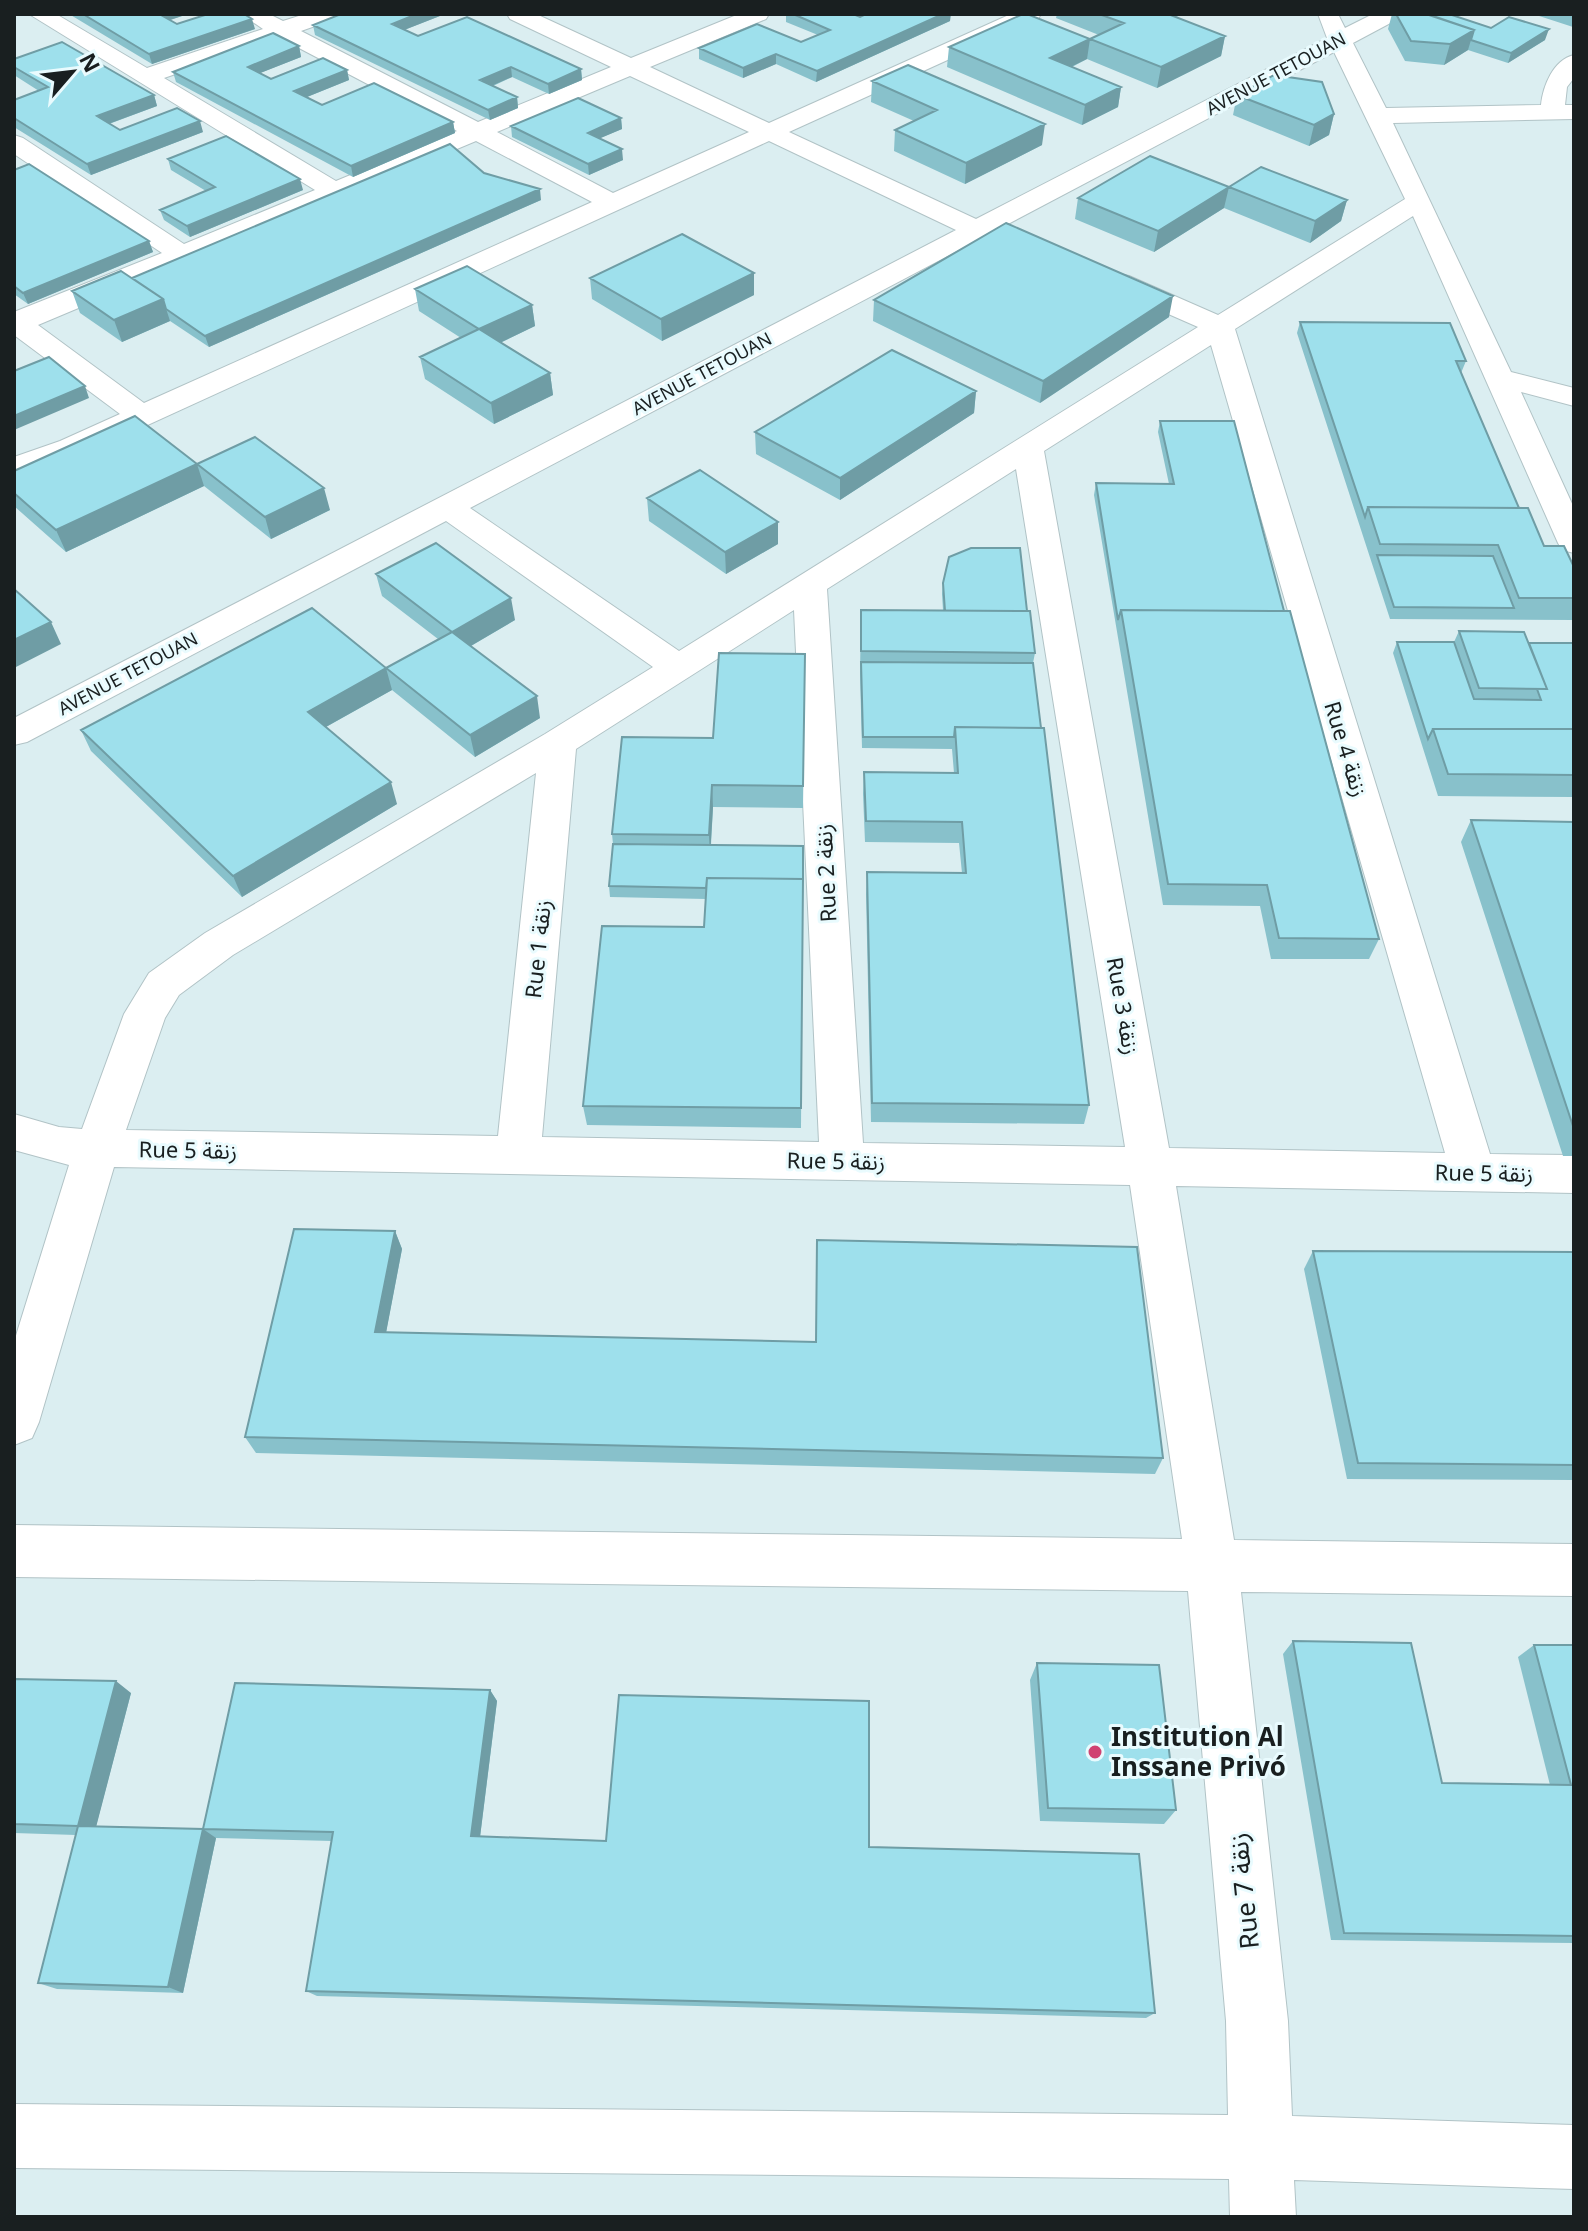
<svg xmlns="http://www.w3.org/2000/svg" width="1588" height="2231" font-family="Georgia,'Noto Sans Arabic',serif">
<rect width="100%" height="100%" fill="#dbeef1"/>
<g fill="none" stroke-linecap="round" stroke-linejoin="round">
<defs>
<path id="minor" d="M29 14H56L147 68 263 29 241 14H269L283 21 305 14H338L335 19 301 31 478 122 611 67 510 19 507 14H536L631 58 739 14H769L766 19 650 67 769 123 1011 14H1041L1038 19 789 132 976 219 1327 38 1318 14H1338L1345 28 1373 14H1401L1398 19 1353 43 1386 108 1541 105C1543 86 1553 60 1574 55V78L1567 87 1565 105H1574V119L1393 123 1511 372 1574 388V406L1521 392 1574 508V553L1562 550 1558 543 1413 216 1235 329 1490 1154 1574 1155V1193L1176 1186 1234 1540 1574 1544V1596L1241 1592 1288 2021 1292 2116 1574 2125V2189L1294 2180 1296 2217H1230L1229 2179 14 2168V2104L1228 2115 1226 2021 1188 1591 14 1577V1525L1182 1539 1130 1185 114 1167 39 1422 32 1438 14 1445V1342L69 1165 14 1150V1114L59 1127 82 1129 124 1014 149 973 205 933 545 734 653 667 446 521 27 742 14 745V718L956 230 769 141 82 455 14 477V457L60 441 120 414 14 335V312L162 253 14 154V135L23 138 184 244 315 190ZM280 38 457 131 336 181 164 78ZM1334 52 1405 199 1218 315 1129 276 1119 274 1109 276 1105 282 1109 288 1198 327 679 651 470 508ZM630 76 749 132 613 193 497 132ZM476 141 592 202 144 403 38 325ZM1211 345 1445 1153 1169 1148 1044 451ZM1016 469 1125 1147 863 1143 827 589ZM794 610 819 1142 542 1137 576 749ZM536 773 498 1136 126 1130 165 1018 179 995 233 955Z"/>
</defs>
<use href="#minor" stroke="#b1c3c6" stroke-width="2"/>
<use href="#minor" fill="#fff" fill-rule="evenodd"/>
</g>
<path fill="#88c1cb" d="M69 14H188L170 20 177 24 255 29 152 64Z
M341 14H445L404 30 418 36 581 69 582 80 549 94 512 77 493 86 517 97 518 108 490 120 315 35 313 25Z
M786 14H853L860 17 950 21 816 82 776 64 743 78 699 59V48L801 42 818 35 786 22Z
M1057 14H1183L1176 17 1225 36 1221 56 1157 88 1087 59 1090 39 1099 35 1056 18Z
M1392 14H1426L1545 40 1508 63 1468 50 1444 65 1405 61 1388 29Z
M1533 14H1574V26L1573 27Z
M1090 39 1087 59 1072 67 1121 87 1118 107 1082 125 947 67 949 47Z
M299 46 301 57 260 73 271 79 347 70 349 80 307 97 322 105 453 122 455 133 353 177 176 82 173 72Z
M14 59 154 95 157 106 109 124 120 130 203 132 91 175 14 127V100L39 91 14 75Z
M872 81 1042 145 965 184 894 151 895 130 914 121 871 102Z
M1237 95 1334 114 1329 135 1309 146 1233 115Z
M621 118 622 129 600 138 623 160 589 175 512 137 511 126Z
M168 159 303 190 190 237 164 220 160 210 206 191 171 170Z
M14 170 149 241 153 252 28 304 14 294Z
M484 173 541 200 209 347 170 321 122 342 80 313 72 291 132 278Z
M1229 187 1347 200 1341 221 1310 243 1224 208 1154 252 1075 219 1078 198Z
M754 273V295L662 341 592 299 590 278Z
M415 289 532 305 535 326 500 343 550 373 553 395 494 424 425 379 420 357 461 338 419 311Z
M874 300 1169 317 1040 403 873 321Z
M1300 322 1466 361 1461 373 1519 508 1544 546 1574 567V620L1390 619 1297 333Z
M976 391 974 413 840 500 756 454 755 432Z
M1160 421 1284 611 1379 939 1369 959H1271L1260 906 1163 905 1094 495 1096 483 1169 484 1158 432Z
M197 464 204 486 66 552 14 506V471Z
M197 464 330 510 271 539 204 486Z
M647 498 778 544 726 574 649 521Z
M376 574 515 620 471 646 540 718 475 757 392 690 326 727 397 804 242 897 91 751 81 730 386 668 438 639 382 596Z
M943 583 1027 611 1035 653 1033 663 1089 1105 1084 1124 871 1122 866 894 867 872 962 873 959 843 865 842 863 794 864 772 954 773 952 749 862 748 860 673 861 610H943L942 594Z
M1459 631 1529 643H1574V797L1438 796 1393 653 1397 642H1454Z
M805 654 803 808 713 807 711 845 803 846 801 1128 587 1125 583 1106 704 927 706 899 610 897 609 886 613 844 612 834Z
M1471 820 1574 822V1156H1563L1461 842Z
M395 1231 402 1249 386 1332 1163 1458 1155 1474 256 1453 245 1437Z
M1313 1251 1574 1252V1480L1347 1479 1304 1269Z
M1293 1641 1442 1783 1550 1785 1518 1657 1534 1645H1574V1943L1331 1940 1283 1654Z
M1037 1663 1176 1810 1164 1824 1040 1821 1030 1680Z
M14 1679 131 1693 96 1826 203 1829 490 1690 497 1701 480 1837 869 1847 1155 2013 1146 2018 317 1996 306 1991 332 1841 216 1838 183 1993 57 1989 38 1983 76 1835 14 1833Z"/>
<path fill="#6f9da5" d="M158 14H188L161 23Z
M417 14H445L394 34 392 24Z
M943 14H951L950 21 816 82 817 71Z
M252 19 255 29 152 64 149 54Z
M1549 29 1545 40 1508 63 1511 53Z
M1474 30 1468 50 1444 65 1450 44Z
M1225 36 1221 56 1157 88 1161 67Z
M1090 39 1087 59 1048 78 1050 58Z
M299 46 301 57 250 77 248 67Z
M776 54V64L743 78V68Z
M511 67 512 77 482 90 480 80Z
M581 69 582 80 549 94 548 84Z
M347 70 349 80 297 101 294 91Z
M1121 87 1118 107 1082 125 1085 105Z
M154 95 157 106 100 127 97 116Z
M517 97 518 108 490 120 488 110Z
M1334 114 1329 135 1309 146 1314 125Z
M621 118 622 129 589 143 588 133Z
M200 121 203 132 91 175 87 164Z
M453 122 455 133 353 177 351 166Z
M1045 124 1042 145 965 184 966 163Z
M622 149 623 160 589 175 588 164Z
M300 179 303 190 190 237 187 226Z
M1229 187 1224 208 1154 252 1158 231Z
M540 189 541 200 209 347 205 336Z
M1347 200 1341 221 1310 243 1315 221Z
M149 241 153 252 28 304 23 293Z
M754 273V295L662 341 661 319Z
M1173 296 1169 317 1040 403 1043 381Z
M163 299 170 321 122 342 114 320Z
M532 305 535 326 483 351 479 329Z
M550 373 553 395 494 424 491 403Z
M85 386 89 398 14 430V416Z
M976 391 974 413 840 500V478Z
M197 464 204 486 66 552 56 530Z
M324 488 330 510 271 539 265 517Z
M778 522V544L726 574 725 552Z
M511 598 515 620 457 654 452 632Z
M51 622 61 644 14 668V640Z
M386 668 392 690 315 733 308 712Z
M537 696 540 718 475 757 470 735Z
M391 782 397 804 242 897 233 876Z
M712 785 713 807 710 856 709 835Z
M395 1231 402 1249 383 1349 375 1332Z
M116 1681 131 1693 94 1835 78 1826Z
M490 1690 497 1701 479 1845 471 1836Z
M203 1829 216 1838 183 1993 168 1987Z"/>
<path fill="#9ee0ec" stroke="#6f9da5" stroke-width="2" d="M83 14H159L177 24 208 14H244L252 19 149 54Z
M341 14H417L392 24 418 36 467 17 581 69 548 84 511 67 480 80 517 97 488 110 313 25Z
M793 14H853L860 17 866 14H943L817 71 776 54 743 68 699 48 757 24 801 42 830 30Z
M1023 14H1027L1090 39 1050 58 1121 87 1085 105 949 47Z
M1099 14H1168L1225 36 1161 67 1090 39 1124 23Z
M1396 14H1426L1474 30 1450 44 1411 41Z
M1432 14H1449L1491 28 1509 17 1549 29 1511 53 1471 40 1474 30 1430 15Z
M273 33 299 46 248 67 271 79 323 58 347 70 294 91 322 105 374 83 453 122 351 166 173 72Z
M62 42 154 95 97 116 120 130 177 108 200 121 87 164 14 118V100L48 87 14 67V59Z
M908 65 1045 124 966 163 895 130 937 110 872 81Z
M1274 75 1322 82 1334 114 1314 125 1237 95Z
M578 98 621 118 588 133 622 149 588 164 511 126Z
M226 136 300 179 187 226 160 210 215 187 168 159Z
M450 144 484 173 540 189 205 336 166 309 163 299 132 278Z
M1150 156 1229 187 1158 231 1078 198Z
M29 164 149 241 23 293 14 286V170Z
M1261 167 1347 200 1315 221 1229 187Z
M1006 223 1173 296 1043 381 874 300Z
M682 234 754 273 661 319 590 278Z
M467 266 532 305 479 329 415 289Z
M121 271 163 299 114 320 72 291Z
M1300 322 1450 323 1466 361H1456L1519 508 1368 507 1365 517Z
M479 329 550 373 491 403 420 357Z
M892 350 976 391 840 478 755 432Z
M49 357 85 386 14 416V371Z
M135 416 197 464 56 530 14 493V471Z
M1160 421H1234L1284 611 1121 610 1118 620 1096 483 1174 484Z
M255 437 324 488 265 517 197 464Z
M700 470 778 522 725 552 647 498Z
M1368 507 1528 508 1544 546H1564L1574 567V598H1519L1498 545 1380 544Z
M436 543 511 598 452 632 376 574Z
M971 548H1020L1027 611H945L943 583 949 557Z
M1377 555 1493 556 1514 608 1394 607Z
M14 589 51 622 14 640Z
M312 608 386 668 308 712 391 782 233 876 81 730Z
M861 610 1030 611 1035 653 861 651Z
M1121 610 1290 611 1379 939 1279 938 1267 885 1168 884Z
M1459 631 1524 632 1547 689 1479 688Z
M452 632 537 696 470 735 386 668Z
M1397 642H1454L1474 699 1541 700 1537 689H1547L1529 643H1574V729H1433L1428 739Z
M719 653 805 654 803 786 712 785 709 835 612 834 622 737 713 738Z
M861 662 1033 663 1041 728 955 727 954 737H863Z
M955 727 1044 728 1089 1105 872 1103 867 872 966 873 962 822 866 821 864 772 958 773Z
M1433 729H1574V775L1448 774Z
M1471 820 1574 822V1129Z
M613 844 803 846V879L707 878 706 888 609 886Z
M707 878 803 879 801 1108 583 1106 602 926 704 927Z
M294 1229 395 1231 375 1332 816 1342 817 1240 1137 1247 1163 1458 245 1437Z
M1313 1251 1574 1252V1465L1358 1463Z
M1293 1641 1411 1643 1442 1783 1571 1785 1534 1645H1574V1936L1344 1933Z
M1037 1663 1159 1665 1176 1810 1048 1808Z
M14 1679 116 1681 78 1826 14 1824Z
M235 1683 490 1690 471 1836 606 1841 619 1695 869 1701V1847L1139 1854 1155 2013 306 1991 333 1832 203 1829Z
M78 1826 203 1829 168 1987 38 1983Z"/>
<circle fill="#d04372" stroke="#e9fbfe" stroke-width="3" cx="1095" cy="1752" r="8"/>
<g text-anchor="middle" stroke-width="6" stroke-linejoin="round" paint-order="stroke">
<g font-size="18" fill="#191f20" stroke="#e9fbfe">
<text transform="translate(1276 74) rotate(-28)" y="6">AVENUE TETOUAN</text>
<text transform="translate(702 374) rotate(-28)" y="6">AVENUE TETOUAN</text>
<text transform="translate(128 674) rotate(-28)" y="6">AVENUE TETOUAN</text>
</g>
<g font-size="22" fill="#191f20" stroke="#e9fbfe">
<text transform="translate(1346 749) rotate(73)" y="8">Rue 4 زنقة</text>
<text transform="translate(826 873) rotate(-93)" y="8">Rue 2 زنقة</text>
<text transform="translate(538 949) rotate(-84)" y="8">Rue 1 زنقة</text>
<text transform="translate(1123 1006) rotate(80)" y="8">Rue 3 زنقة</text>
<text transform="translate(188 1150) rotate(1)" y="8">Rue 5 زنقة</text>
<text transform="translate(836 1161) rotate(1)" y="8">Rue 5 زنقة</text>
<text transform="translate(1484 1173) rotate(1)" y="8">Rue 5 زنقة</text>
</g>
<g font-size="26" font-weight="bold" fill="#191f20" stroke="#e9fbfe" text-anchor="start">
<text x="1111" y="1746">Institution Al<tspan x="1111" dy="30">Inssane Privó</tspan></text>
</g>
<g font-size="26" fill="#191f20" stroke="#e9fbfe">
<text transform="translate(1244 1891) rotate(-96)" y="9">Rue 7 زنقة</text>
</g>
</g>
<rect width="1588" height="2231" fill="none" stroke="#191f20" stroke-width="32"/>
<g transform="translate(72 72) rotate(62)" stroke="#e9fbfe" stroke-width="6" paint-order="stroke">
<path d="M0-6L14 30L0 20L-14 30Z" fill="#191f20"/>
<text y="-12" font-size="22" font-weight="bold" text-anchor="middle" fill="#191f20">N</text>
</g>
</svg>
